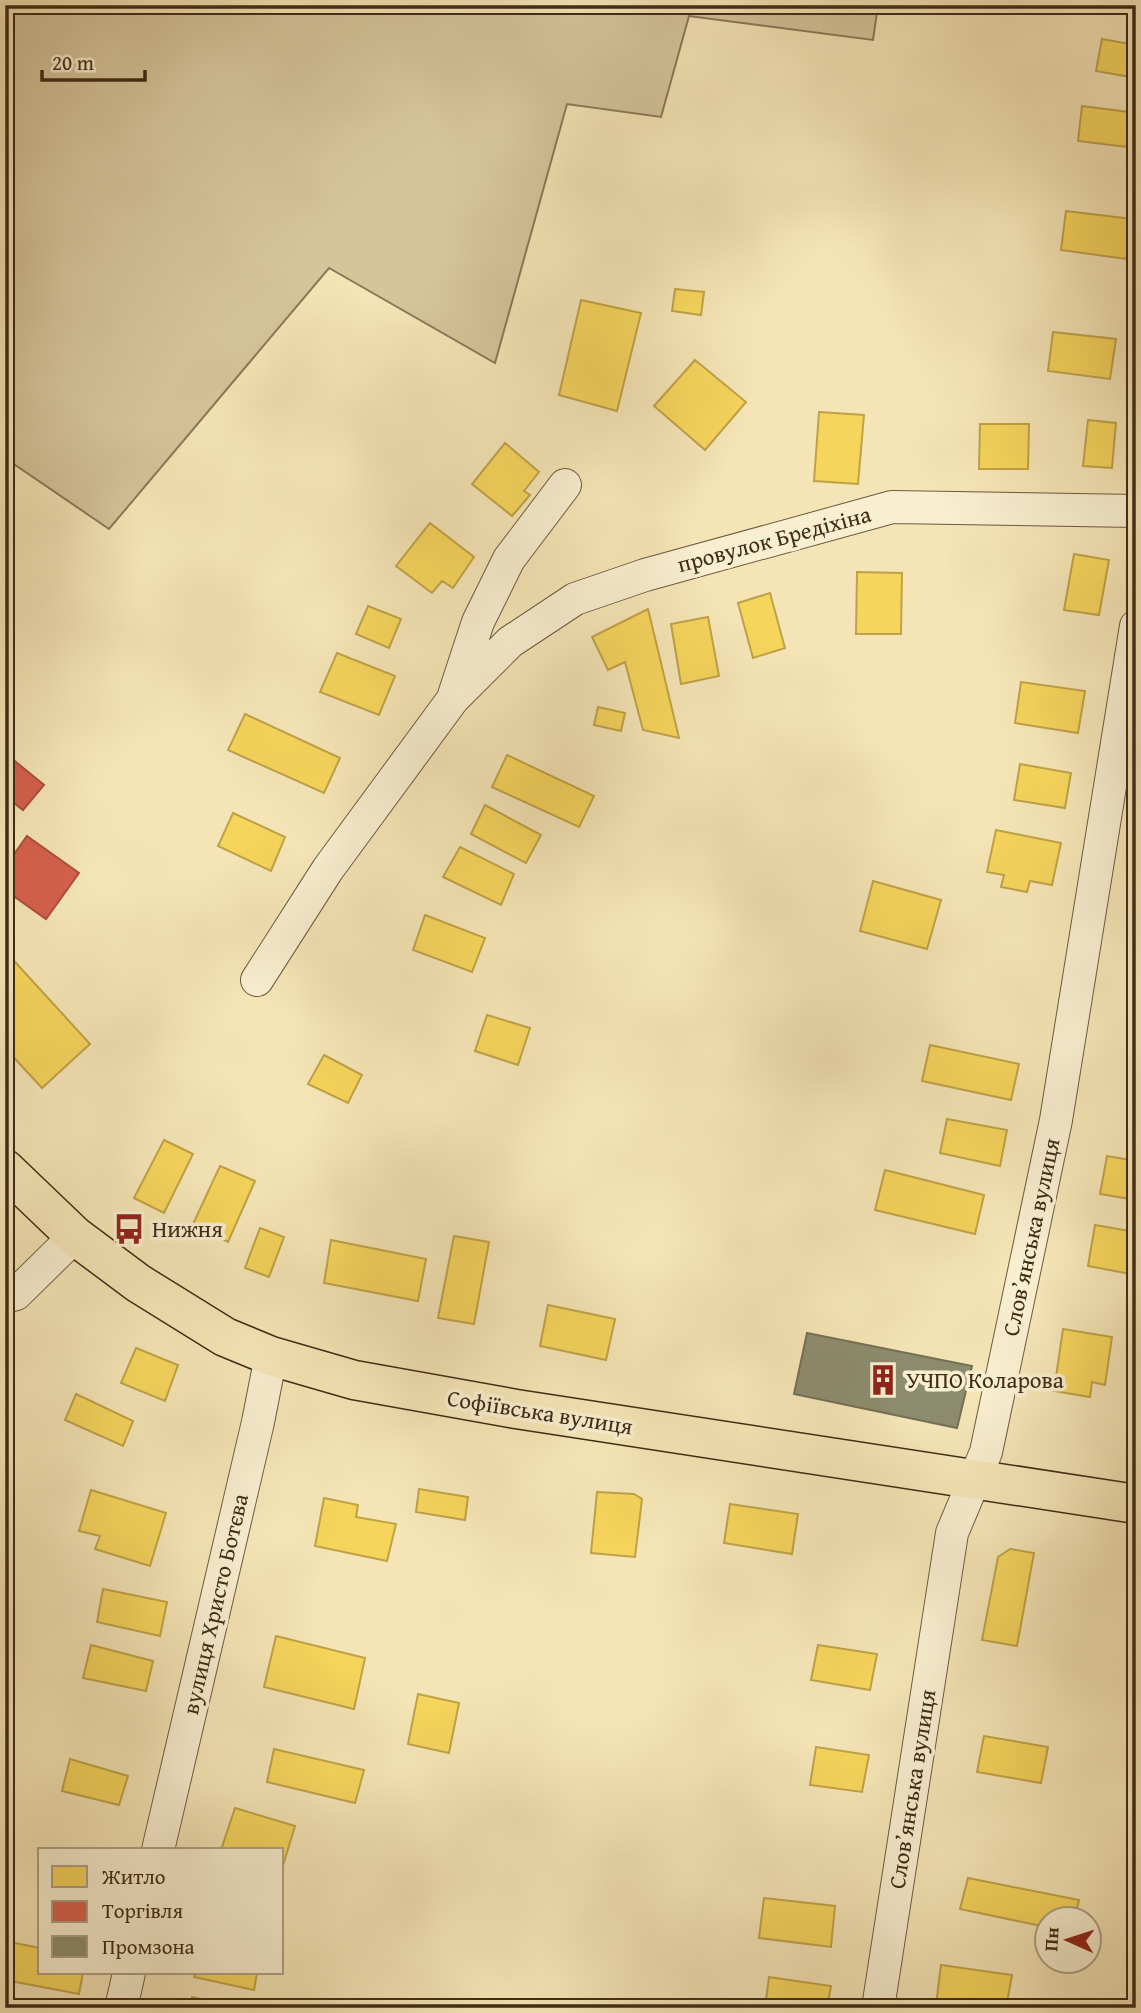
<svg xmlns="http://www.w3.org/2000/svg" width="1141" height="2013" font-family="'Gentium Book Plus',serif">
<rect width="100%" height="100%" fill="#f5e5b6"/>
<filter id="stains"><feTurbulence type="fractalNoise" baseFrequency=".00286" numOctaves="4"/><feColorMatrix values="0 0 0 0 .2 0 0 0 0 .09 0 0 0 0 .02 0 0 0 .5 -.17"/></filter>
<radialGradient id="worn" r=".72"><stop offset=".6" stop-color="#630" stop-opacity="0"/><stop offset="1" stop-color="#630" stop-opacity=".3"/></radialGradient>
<path fill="#d6c59b" stroke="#8b7859" stroke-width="2" d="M5 5H878L873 40 689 16 661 117 567 104 495 363 329 268 109 529 5 458Z"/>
<path fill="#f6d55c" stroke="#bfa247" stroke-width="2" d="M1102 39 1136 45V78L1096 71Z
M1082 106 1136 113V148L1078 141Z
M1066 211 1133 219 1126 259 1061 250Z
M675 289 704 292 701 315 672 311Z
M581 300 641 313 617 411 559 395Z
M1053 332 1116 339 1110 379 1048 371Z
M695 360 746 402 705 450 654 406Z
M819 412 864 415 858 484 814 481Z
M1088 420 1116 423 1112 468 1083 466Z
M980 424H1029L1028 469H979Z
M505 443 539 472 524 491 530 495 512 516 472 484Z
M430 523 474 557 453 588 442 581 432 593 396 566Z
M1074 554 1109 560 1099 615 1064 610Z
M857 572 902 573 901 634H856Z
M770 593 785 648 753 658 738 603Z
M368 606 401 619 389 648 356 634Z
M648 609 679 738 643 730 625 662 608 670 592 637Z
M708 617 719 676 681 684 671 624Z
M337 653 395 676 379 715 320 692Z
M1021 682 1085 691 1078 733 1015 723Z
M598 707 625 713 621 731 594 725Z
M245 714 340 758 324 793 228 750Z
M507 755 594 796 579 827 492 787Z
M1020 764 1071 773 1065 808 1014 800Z
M485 805 541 835 526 863 471 834Z
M233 813 285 837 271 871 218 846Z
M996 830 1061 843 1052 885 1030 881 1027 892 1001 887 1004 875 987 872Z
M460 847 514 874 501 905 443 877Z
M873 881 941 900 927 949 860 931Z
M425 915 485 938 472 972 413 950Z
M5 951 90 1044 42 1088 5 1048Z
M487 1015 530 1028 518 1065 475 1051Z
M1135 1028H1136V1072H1131Z
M930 1045 1019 1064 1011 1100 922 1081Z
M324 1055 362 1075 348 1103 308 1084Z
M947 1119 1007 1130 1000 1166 940 1153Z
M164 1140 193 1154 164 1213 134 1198Z
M1107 1156 1136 1161V1200L1100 1194Z
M220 1166 255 1181 228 1242 193 1224Z
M885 1170 984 1195 975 1234 875 1210Z
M1095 1225 1136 1232V1275L1088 1266Z
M260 1228 284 1237 269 1277 245 1268Z
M454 1236 489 1242 474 1324 438 1318Z
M331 1240 426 1259 418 1301 324 1283Z
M548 1305 615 1319 606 1360 540 1346Z
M1063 1329 1112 1337 1105 1385 1092 1382 1090 1397 1054 1391Z
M136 1348 178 1365 165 1401 121 1383Z
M76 1394 133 1421 123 1446 65 1420Z
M419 1489 468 1497 465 1520 416 1512Z
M91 1490 166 1513 150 1566 95 1549 100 1536 79 1531Z
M597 1492 634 1494 642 1499 635 1557 591 1553Z
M324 1498 358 1505 356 1517 396 1524 387 1561 315 1546Z
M730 1504 798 1514 792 1554 724 1543Z
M1010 1549 1034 1553 1017 1646 982 1640 998 1557Z
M103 1589 167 1602 160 1636 97 1622Z
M276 1636 365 1658 354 1709 264 1687Z
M91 1645 153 1661 146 1691 83 1678Z
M818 1645 877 1654 870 1690 811 1680Z
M418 1694 459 1703 449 1753 408 1744Z
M984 1736 1048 1747 1041 1783 977 1772Z
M816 1747 869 1755 862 1792 810 1785Z
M274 1749 364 1770 355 1803 267 1782Z
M70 1759 128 1776 119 1805 62 1791Z
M235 1808 295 1826 282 1869V1850H221Z
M968 1878 1079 1900 1075 1918H1046V1927L960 1909Z
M764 1898 835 1906 831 1947 759 1938Z
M5 1941 40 1948V1973H83L79 1994 5 1980Z
M941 1965 1012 1975 1006 2008H951L936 2005Z
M195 1973H257L254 1990 194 1977Z
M769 1977 831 1986 827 2008H765Z
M192 1997 238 2008H190Z"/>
<path fill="#d6604d" stroke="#a9503d" stroke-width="2" d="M5 753 44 785 23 810 5 796Z
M27 836 79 873 46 919 5 890V867Z"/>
<path fill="#8c8c6e" stroke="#756f54" stroke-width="2" d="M807 1333 972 1366 957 1428 794 1394Z"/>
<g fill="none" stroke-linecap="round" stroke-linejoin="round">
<defs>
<path id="minor" d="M454 695 478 622 509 559 565 485
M257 980 328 869 453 699 510 642 575 599 645 575 892 507 1136 511
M5 1297 16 1294 75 1236
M158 1850 258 1422 271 1356
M121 2008 129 1973
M878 2008 952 1533 986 1452 1056 1120 1136 626"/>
<path id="primary" d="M5 1169 75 1236 138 1283 225 1337 271 1356 354 1380 516 1409 1136 1504"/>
</defs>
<use href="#minor" stroke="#6d5a3f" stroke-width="34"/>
<use href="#primary" stroke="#402b17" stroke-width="41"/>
<use href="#minor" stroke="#f8eed0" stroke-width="32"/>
<use href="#primary" stroke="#f5e5b6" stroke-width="38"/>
</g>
<defs>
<symbol id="bus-bare" viewBox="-9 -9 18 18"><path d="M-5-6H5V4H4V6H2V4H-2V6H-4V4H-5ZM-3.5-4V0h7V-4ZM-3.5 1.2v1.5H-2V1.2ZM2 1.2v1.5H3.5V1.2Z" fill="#8f2418" stroke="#f8eed0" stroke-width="2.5" paint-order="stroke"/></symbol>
<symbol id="building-bare" viewBox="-9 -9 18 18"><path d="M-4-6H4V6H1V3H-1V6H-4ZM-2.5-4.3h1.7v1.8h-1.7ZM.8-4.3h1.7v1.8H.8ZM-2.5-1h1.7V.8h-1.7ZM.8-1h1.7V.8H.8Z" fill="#8f2418" stroke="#f8eed0" stroke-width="2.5" paint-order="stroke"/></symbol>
</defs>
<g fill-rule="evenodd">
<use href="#bus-bare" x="107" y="1207" width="44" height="44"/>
<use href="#building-bare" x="861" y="1358" width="44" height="44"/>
</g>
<g text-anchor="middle" stroke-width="7" stroke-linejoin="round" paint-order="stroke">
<g font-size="23" fill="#402b17" stroke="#f8eed0">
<text transform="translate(774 539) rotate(-15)" y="8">провулок Бредіхіна</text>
<text transform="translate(1031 1237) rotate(-78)" y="8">Словʼянська вулиця</text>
<text transform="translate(540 1412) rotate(9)" y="8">Софіївська вулиця</text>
<text transform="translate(215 1604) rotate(-77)" y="8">вулиця Христо Ботєва</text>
<text transform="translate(912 1789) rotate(-81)" y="8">Словʼянська вулиця</text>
</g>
<g font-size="23" fill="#402b17" stroke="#f8eed0" text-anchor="start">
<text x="152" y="1237">Нижня</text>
<text x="906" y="1388">УЧПО Коларова</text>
</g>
</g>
<rect width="1141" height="2013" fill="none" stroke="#f5e5b6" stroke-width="28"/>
<rect x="7" y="7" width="1127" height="1999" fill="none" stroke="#402b17" stroke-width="3.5"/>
<rect x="14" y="14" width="1113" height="1985" fill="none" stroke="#402b17" stroke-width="2"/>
<rect x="38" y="1848" width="245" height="126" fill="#f8eed0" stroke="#aea086" stroke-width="2"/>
<rect x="52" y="1866" width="35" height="21" fill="#f6d55c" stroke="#aea086" stroke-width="2"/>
<text x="102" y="1884" font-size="21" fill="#402b17">Житло</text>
<rect x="52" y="1901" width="35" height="21" fill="#d6604d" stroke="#aea086" stroke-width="2"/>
<text x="102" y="1918" font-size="21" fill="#402b17">Торгівля</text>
<rect x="52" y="1936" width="35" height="21" fill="#8c8c6e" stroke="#aea086" stroke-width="2"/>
<text x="102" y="1954" font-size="21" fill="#402b17">Промзона</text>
<g transform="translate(1068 1940) rotate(273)"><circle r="33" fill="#f8eed0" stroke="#aea086" stroke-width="2"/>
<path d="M0-5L12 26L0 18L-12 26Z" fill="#8f2418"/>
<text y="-10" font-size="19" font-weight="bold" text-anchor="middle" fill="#402b17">Пн</text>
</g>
<path d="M42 70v10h103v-10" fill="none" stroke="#402b17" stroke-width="3.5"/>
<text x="52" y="70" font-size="21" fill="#402b17" stroke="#f8eed0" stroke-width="5" paint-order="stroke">20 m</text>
<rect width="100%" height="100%" filter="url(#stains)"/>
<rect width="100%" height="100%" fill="url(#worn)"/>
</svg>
